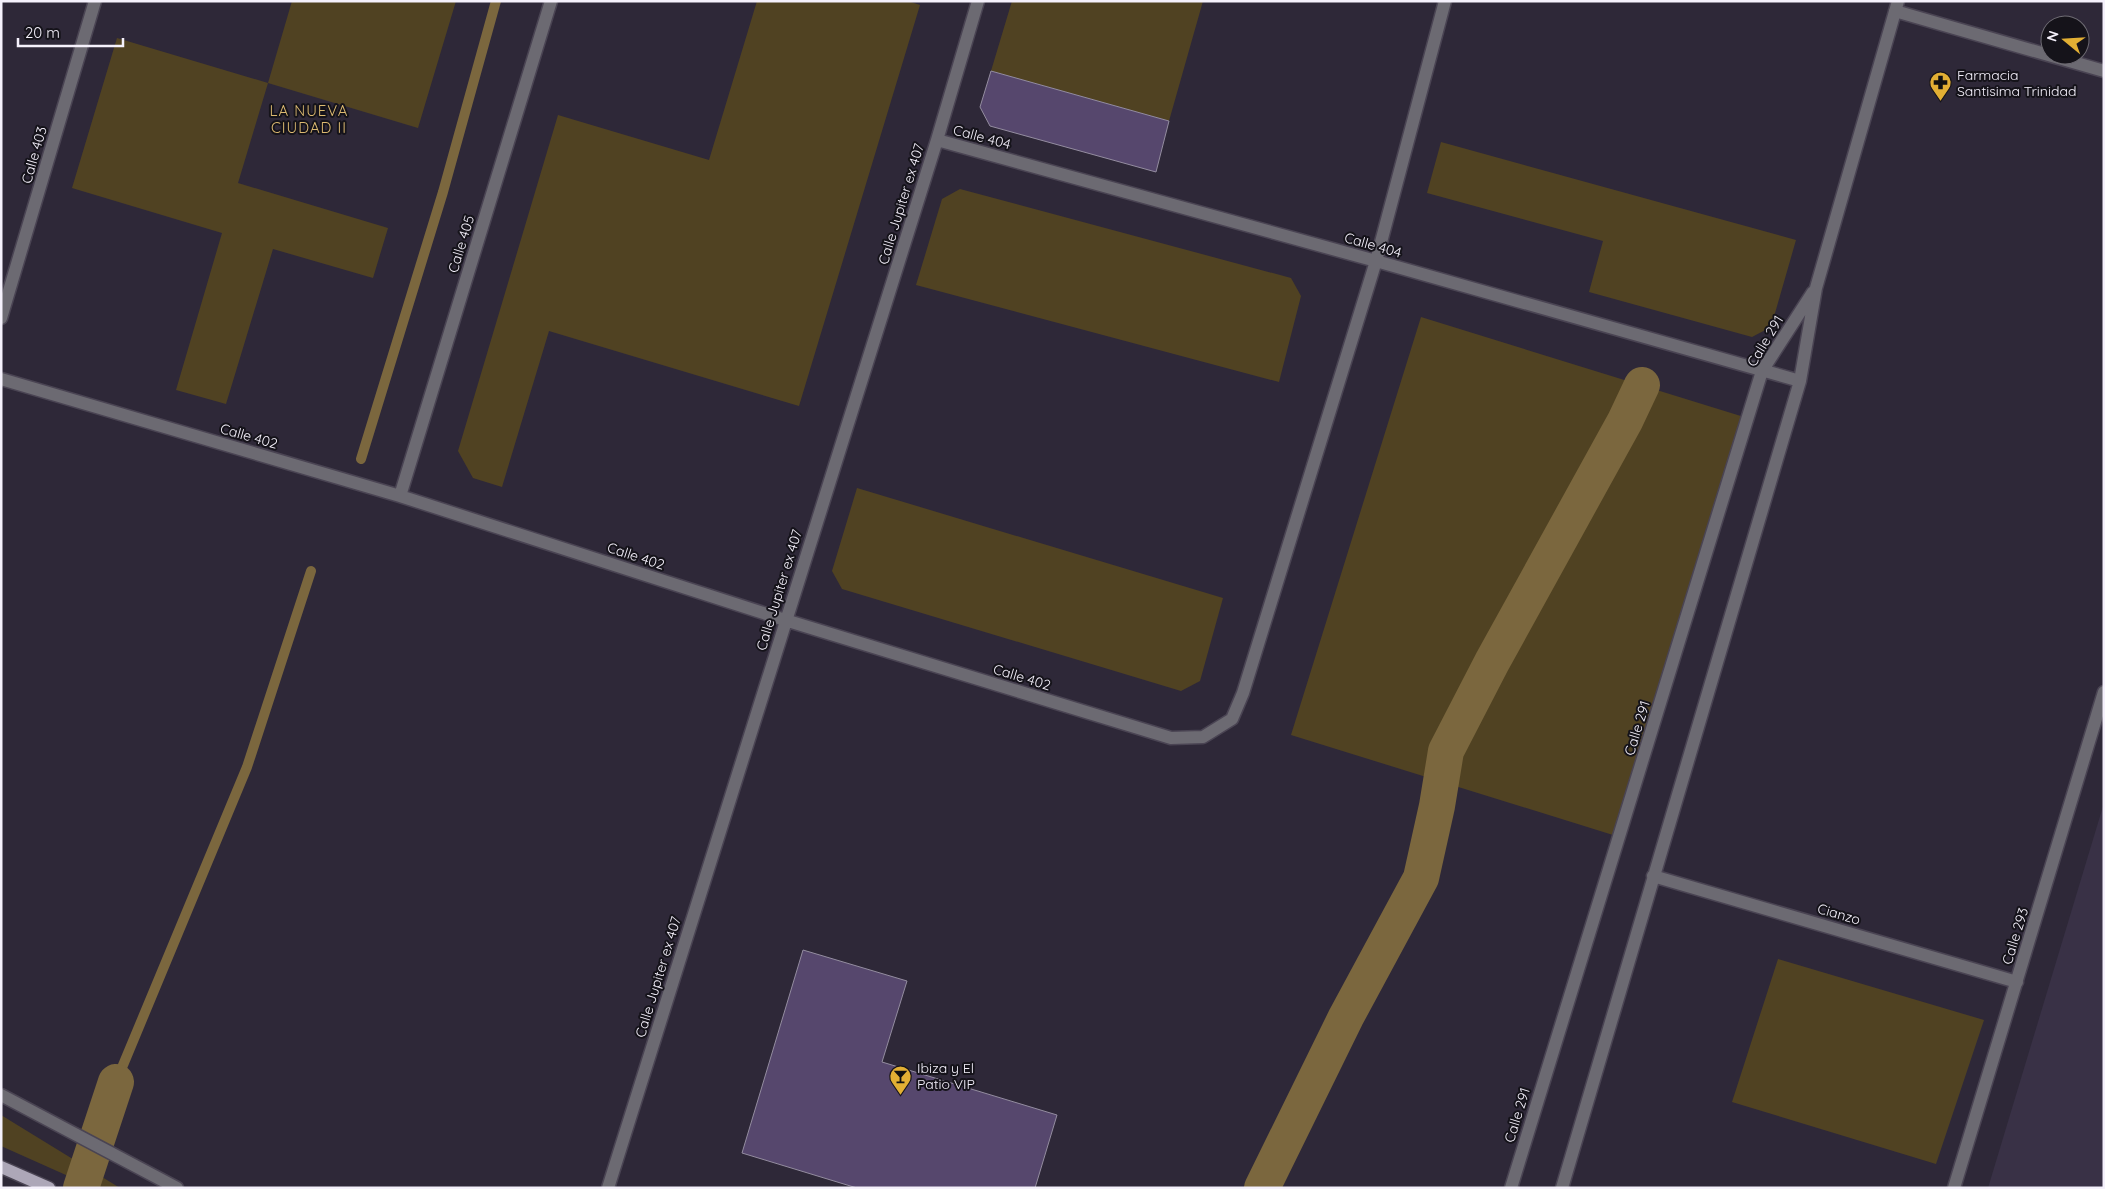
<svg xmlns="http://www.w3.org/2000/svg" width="2105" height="1189" font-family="Quicksand,sans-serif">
<rect width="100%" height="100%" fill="#2e2838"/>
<path fill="#393146" d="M2104 803V1188H1988Z"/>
<path fill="#504222" d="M292 1H456L418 128 268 83 238 183 388 228 373 278 273 249 226 404 176 390 222 233 72 188 117 38 268 83Z
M757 1H908L920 5 799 406 549 331 502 487 473 478 458 451 558 115 709 160Z
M1012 1H1203L1169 121 991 71Z
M1441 142 1796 240 1771 327 1752 337 1589 292 1603 241 1427 193Z
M960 189 1291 278 1301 296 1279 382 916 285 942 199Z
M1421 317 1744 417 1613 835 1291 735Z
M857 488 1223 598 1200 681 1181 691 842 589 832 571Z
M1778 959 1984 1020 1936 1164 1732 1102Z
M1 1115 120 1188H95L1 1146Z"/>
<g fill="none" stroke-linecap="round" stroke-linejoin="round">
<path stroke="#7b673e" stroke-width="10" d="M361 459 443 192 496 1
M116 1082 247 767 311 571"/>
<path stroke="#7b673e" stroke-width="36" d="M81 1188 116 1082
M1262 1188 1346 1017 1421 878 1437 806 1446 751 1492 662 1625 421 1642 385"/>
</g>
<path fill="#56476d" stroke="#948da0" d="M991 71 1169 121 1156 172 990 126 980 107Z
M803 950 907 981 882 1062 1057 1115 1035 1188H857L742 1153Z"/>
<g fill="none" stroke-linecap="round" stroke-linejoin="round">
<defs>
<path id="minor" d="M1895 11 2104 71
M937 140 1376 261 1800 381
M1 318 95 1
M1 379 400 496 785 620 1171 738 1203 737 1232 719 1243 693 1376 261 1445 1
M400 496 551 1
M1653 876 2017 982
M608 1188 937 140 978 1
M1511 1188 1762 371 1813 292
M1562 1188 1800 381 1816 288 1898 1
M1954 1188 2104 692"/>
<path id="tertiary" d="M1 1095 177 1188"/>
<path id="primary" d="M1 1167 49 1188"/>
</defs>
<use href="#minor" stroke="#4a4453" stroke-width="15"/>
<use href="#tertiary" stroke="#4a4453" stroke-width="15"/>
<use href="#primary" stroke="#4a4453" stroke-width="15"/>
<use href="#minor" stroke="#6c6a72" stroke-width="12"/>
<use href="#tertiary" stroke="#6c6a72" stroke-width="12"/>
<use href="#primary" stroke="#ada7b8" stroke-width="12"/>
</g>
<defs>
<symbol id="pharmacy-pin" viewBox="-11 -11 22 30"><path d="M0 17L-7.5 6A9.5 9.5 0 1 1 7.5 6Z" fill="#e2af34" stroke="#15131a"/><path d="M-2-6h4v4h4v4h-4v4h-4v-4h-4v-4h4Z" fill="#111"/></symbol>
<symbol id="bar-pin" viewBox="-11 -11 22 30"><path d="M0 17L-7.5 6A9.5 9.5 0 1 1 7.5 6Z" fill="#e2af34" stroke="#15131a"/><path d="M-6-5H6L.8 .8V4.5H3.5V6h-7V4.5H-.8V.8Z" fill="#111"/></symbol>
</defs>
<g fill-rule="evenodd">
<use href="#pharmacy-pin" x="1928" y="70" width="25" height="34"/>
<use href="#bar-pin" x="888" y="1064" width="25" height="34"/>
</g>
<g text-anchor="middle" stroke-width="4" stroke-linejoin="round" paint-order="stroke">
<g font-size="14" fill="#f5f1fc" stroke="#15131a" text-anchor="start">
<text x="1957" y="80">Farmacia<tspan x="1957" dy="16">Santisima Trinidad</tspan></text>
<text x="917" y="1073">Ibiza y El<tspan x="917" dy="16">Patio VIP</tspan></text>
</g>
<g font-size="14" fill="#f5f1fc" stroke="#15131a">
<text transform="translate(982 137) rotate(15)" y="5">Calle 404</text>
<text transform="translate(34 155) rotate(-74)" y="5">Calle 403</text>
<text transform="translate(901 204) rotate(-73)" y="5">Calle Jupiter ex 407</text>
<text transform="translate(461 244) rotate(-73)" y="5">Calle 405</text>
<text transform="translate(1373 245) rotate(16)" y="5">Calle 404</text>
<text transform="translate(1765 341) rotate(-59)" y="5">Calle 291</text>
<text transform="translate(249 436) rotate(16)" y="5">Calle 402</text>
<text transform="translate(636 556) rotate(18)" y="5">Calle 402</text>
<text transform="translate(779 590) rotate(-73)" y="5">Calle Jupiter ex 407</text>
<text transform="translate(1022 677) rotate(17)" y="5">Calle 402</text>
<text transform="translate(1637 728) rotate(-73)" y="5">Calle 291</text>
<text transform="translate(1839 914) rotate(16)" y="5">Cianzo</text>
<text transform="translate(2015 936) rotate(-73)" y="5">Calle 293</text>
<text transform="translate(658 977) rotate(-73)" y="5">Calle Jupiter ex 407</text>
<text transform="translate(1517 1115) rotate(-73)" y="5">Calle 291</text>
</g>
<g font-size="15" letter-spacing="1" fill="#ddba71" stroke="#15131a">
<text x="309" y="116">LA NUEVA<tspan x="309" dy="17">CIUDAD II</tspan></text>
</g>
</g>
<rect width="2105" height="1189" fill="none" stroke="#f5f1fc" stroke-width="5"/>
<g transform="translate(2065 40) rotate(288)"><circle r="24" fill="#15131a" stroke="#6f6c74"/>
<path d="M0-4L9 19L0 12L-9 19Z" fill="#e2af34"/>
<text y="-8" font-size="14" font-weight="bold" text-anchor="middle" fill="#f5f1fc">N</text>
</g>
<path d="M18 38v8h105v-8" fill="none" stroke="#f5f1fc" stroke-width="2.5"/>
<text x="25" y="38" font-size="15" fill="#f5f1fc" stroke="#15131a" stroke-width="4" paint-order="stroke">20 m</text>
</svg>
